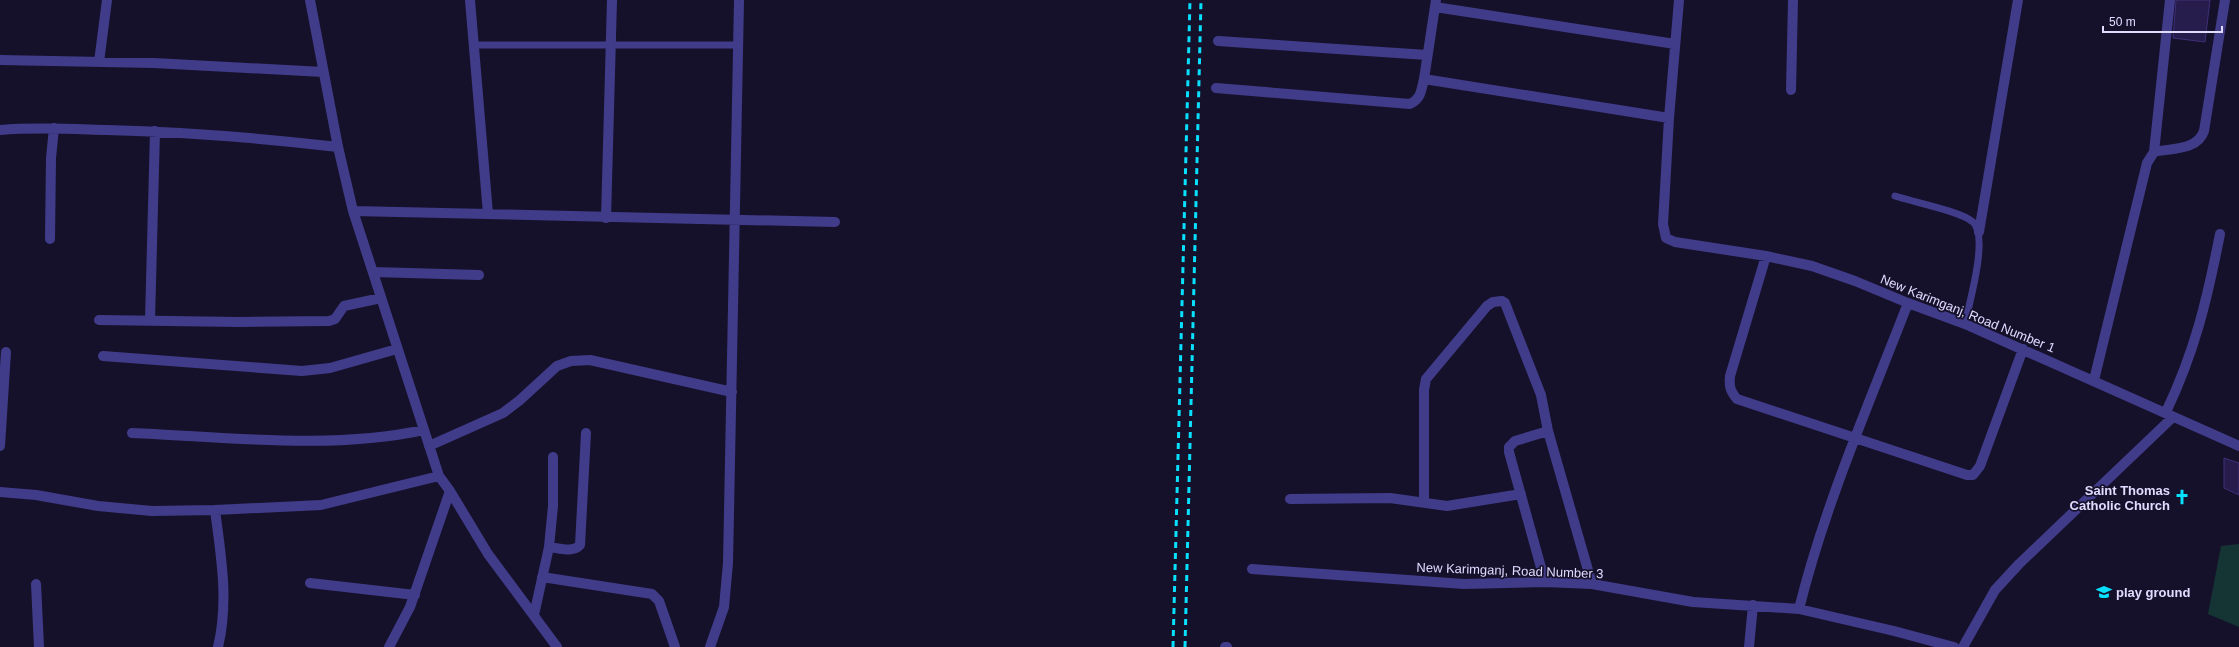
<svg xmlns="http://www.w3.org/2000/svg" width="2239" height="647" font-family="Arial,sans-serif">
<rect width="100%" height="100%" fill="#16112b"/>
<path fill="#143534" d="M2239 544V627L2208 614 2221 546Z"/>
<path fill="#271d4c" stroke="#3f2f78" d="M2176 0H2210L2205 42 2173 38Z
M2224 458 2239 463V495L2224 488Z"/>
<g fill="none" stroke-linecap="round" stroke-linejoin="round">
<path stroke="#413c8a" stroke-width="7" d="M474 45H738
M1895 196C1913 202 1960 211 1973 222 1989 237 1969 303 1965 324"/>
<path stroke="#413c8a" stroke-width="10" d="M310 0 338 147 353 211 439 476 450 491 488 554 557 647
M470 0 488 214
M1679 0 1669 118 1663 224 1666 238 1675 242 1766 256 1812 266 1855 281 1908 303 1965 324 2239 446
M1435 7 1675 44
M1218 41 1427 55
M0 60 154 63 323 72
M99 62 107 0
M1424 79 1436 0
M1216 88 1410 104C1421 99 1421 91 1424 79L1669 118
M1791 90 1793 0
M0 130C36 127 71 129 107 130 184 132 261 138 338 147
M2154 152 2170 0
M353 211 835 222
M606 218 612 0
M1979 232 2018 0
M50 239 51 158 54 128
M1766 256 1730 376C1729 386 1730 391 1737 399L1967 475H1973L1980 466 2023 349
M373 272 479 275
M99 320 239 322 329 321 335 319 344 306 381 298
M150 320 155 131
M103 356 302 371 330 368 397 349
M2094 380 2147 163 2154 152C2171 148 2197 151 2204 131L2225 0
M2166 412C2195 351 2207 300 2220 234
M132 433C228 437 330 450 424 430
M0 446 6 352
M429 446 503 413 520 400 557 366 571 361 590 360 732 392
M0 492 36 495 98 506 152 511 215 510 321 505 439 476
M1290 499 1390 498 1447 506 1521 494
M1424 503V390L1426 379 1487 306 1493 302 1502 301 1505 303 1541 395 1548 431 1592 584
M215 510C221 556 229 601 218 647
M549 547C559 548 573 553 580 545L586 433
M1252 569 1464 584 1545 582 1592 584 1693 602 1799 609 1894 631 1954 647
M542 577 652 594 659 601 675 647
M1545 582 1509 452V447L1515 441 1548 431
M310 583 415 595
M36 584 39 647
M1799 609C1825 504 1869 404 1908 303
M534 615 549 547 553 506V457
M389 647 410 607 450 491
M710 647 724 607 728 563 739 0
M1225 647H1227
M1749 647 1753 605
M1963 647 1995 590 2019 564 2173 417"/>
<path stroke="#07e1ff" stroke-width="3" stroke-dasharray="6 5" stroke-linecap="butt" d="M1173 647 1190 0
M1185 647 1201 0"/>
</g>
<defs>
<symbol id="church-bare" viewBox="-9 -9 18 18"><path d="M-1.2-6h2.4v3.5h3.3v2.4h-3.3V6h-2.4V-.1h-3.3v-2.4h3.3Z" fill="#07e1ff" stroke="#16112b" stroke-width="2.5" paint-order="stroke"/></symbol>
<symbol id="school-bare" viewBox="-9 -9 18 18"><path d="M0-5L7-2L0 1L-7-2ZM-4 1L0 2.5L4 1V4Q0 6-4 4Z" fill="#07e1ff" stroke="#16112b" stroke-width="2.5" paint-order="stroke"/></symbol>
</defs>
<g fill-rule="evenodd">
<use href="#church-bare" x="2171" y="486" width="22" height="22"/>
<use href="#school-bare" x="2093" y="581" width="22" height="22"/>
</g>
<g text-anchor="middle" stroke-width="3.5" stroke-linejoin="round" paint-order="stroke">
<g font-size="13" fill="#e0dbff" stroke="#16112b">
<text transform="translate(1968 313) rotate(22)" y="5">New Karimganj, Road Number 1</text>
<text transform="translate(1510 570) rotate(2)" y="5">New Karimganj, Road Number 3</text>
</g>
<g font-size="13" font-weight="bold" fill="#e0dbff" stroke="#16112b" text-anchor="end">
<text x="2170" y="495">Saint Thomas<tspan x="2170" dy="15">Catholic Church</tspan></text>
<text x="2116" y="597" text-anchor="start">play ground</text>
</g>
</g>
<path d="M2103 26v6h119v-6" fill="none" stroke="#e0dbff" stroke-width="2"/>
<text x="2109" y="26" font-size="12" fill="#e0dbff" stroke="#16112b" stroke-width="3" paint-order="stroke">50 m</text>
</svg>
